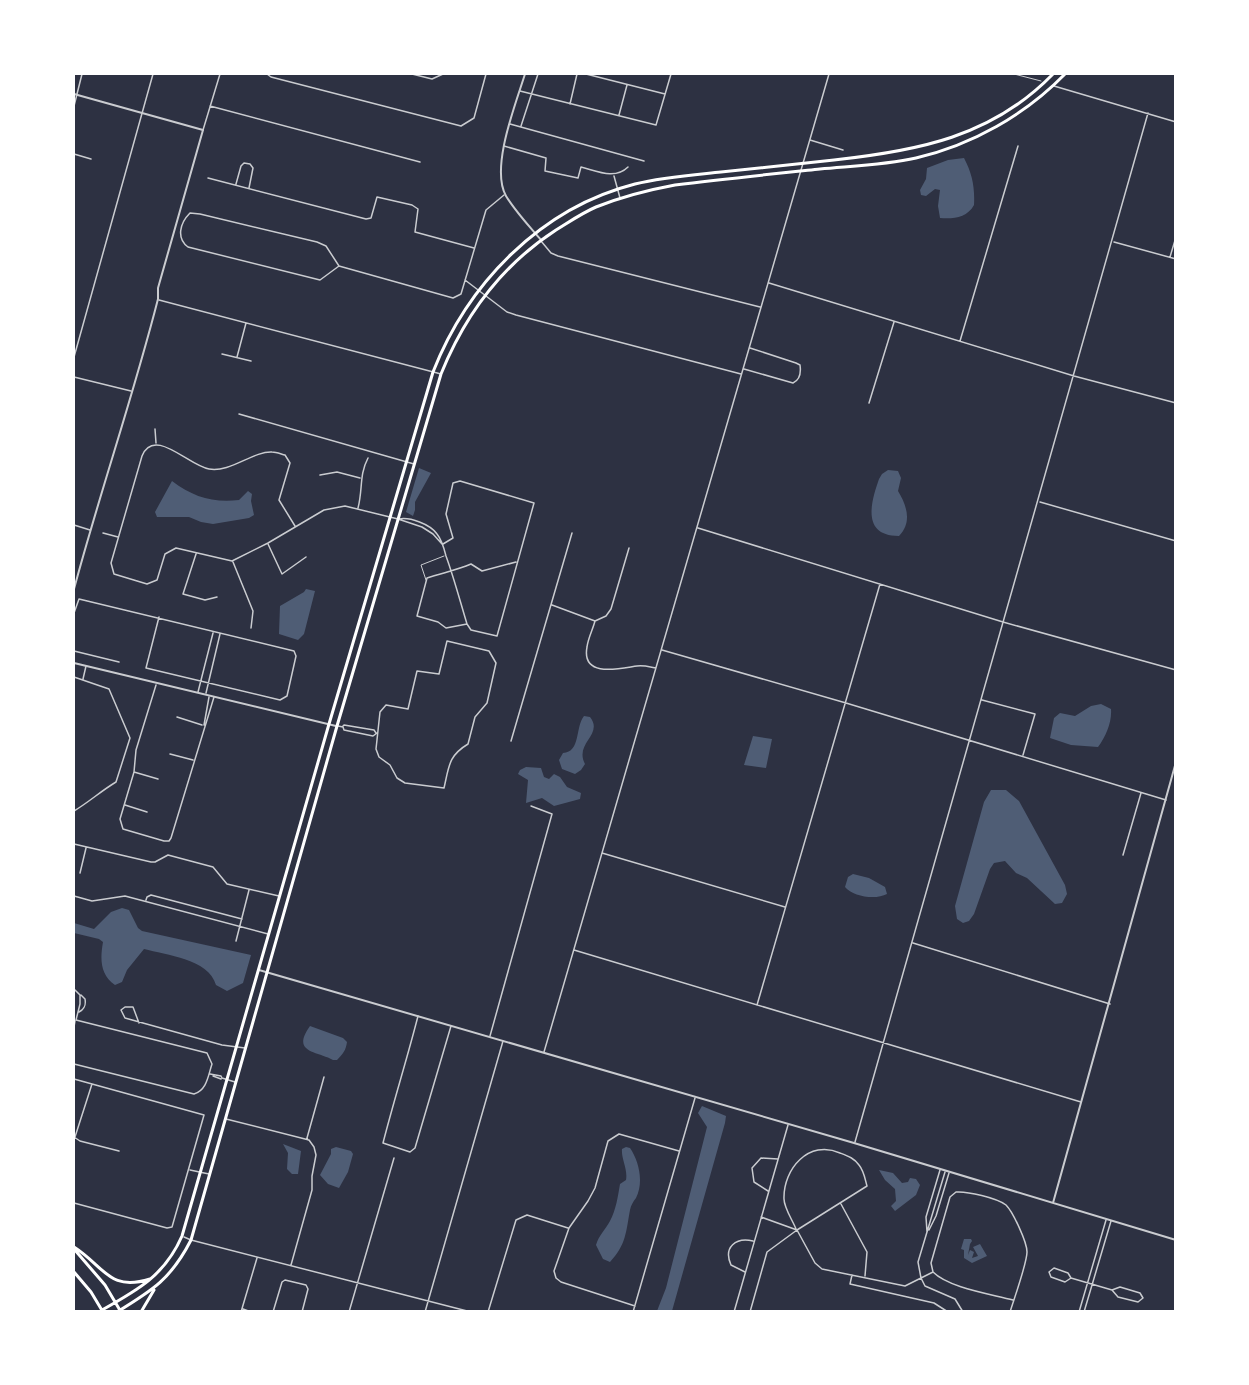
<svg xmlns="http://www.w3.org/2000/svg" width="1249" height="1385" font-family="'DejaVu Sans',sans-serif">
<rect width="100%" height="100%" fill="#2d3142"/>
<path fill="#4f5d75" d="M964 158C972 173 975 187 974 205 967 218 953 219 940 218L938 206 940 190 935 189 926 196 921 195 920 190 926 179 927 168 948 160Z
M419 468 431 473 415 502V510L413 516 406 512Z
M888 470 898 471 901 478 898 491C906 504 913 522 899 536 861 536 871 502 879 479L882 474Z
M172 481C193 497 213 503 239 500L248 491 252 494 251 501 254 515 249 518 213 524 201 522 189 517H157L155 512Z
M306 589 315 591 304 634 298 640 279 634 280 606 304 592Z
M1101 704 1111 709C1112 722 1106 736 1098 747L1071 745 1050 738 1054 718 1060 713 1075 716 1091 706Z
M584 716 590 717C604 735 574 743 585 764L581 770 575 774 562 769 559 760 563 753C581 752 575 727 584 716Z
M753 736 772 739 766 768 744 765Z
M526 767 541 768 544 777 549 779 554 774 560 777 567 787 581 793 580 799 554 806 542 798 526 803 528 780 518 774 520 770Z
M991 790H1006L1019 801 1065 885 1067 894 1062 903 1055 904 1027 878 1016 873 1005 861 994 863 990 869 974 914 969 921 963 923 957 919 955 906 984 802Z
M853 874 869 878 885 887 887 894C876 900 853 897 845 887L848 877Z
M122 908 129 910 138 928 142 931 251 955 243 983 227 991 216 985C209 959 166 955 144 949L127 970 122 982 115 985C100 975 100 959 103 942L99 939 74 933V923L94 929 111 912Z
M310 1026 343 1038 347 1042C346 1050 343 1054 337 1060H333C316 1051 291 1053 310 1026Z
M702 1106 726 1116 725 1123 672 1311H657L666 1288 707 1127 698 1113Z
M283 1144 301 1151 298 1174H292L287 1169 288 1153Z
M336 1147 351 1151 353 1154 348 1172 339 1188 328 1184 320 1175 331 1154V1149Z
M626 1147 630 1148C639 1161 644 1182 636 1198 633 1202 631 1205 630 1210 626 1232 626 1245 610 1262L603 1259 596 1245C599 1235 605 1230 610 1221 616 1210 618 1196 620 1184L626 1180C628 1169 621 1159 622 1149Z
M879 1170 893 1173 902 1183 908 1182 910 1178 916 1179 920 1185 916 1195 895 1211 891 1206 896 1201 895 1189 885 1180Z
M964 1239H971L972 1241 970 1244 968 1255 970 1250 974 1252 972 1258 978 1256 973 1247 980 1244 987 1256 972 1263 964 1258V1250L961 1249Z"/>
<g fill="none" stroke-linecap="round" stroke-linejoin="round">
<path stroke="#caccd0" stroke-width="1" d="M1014 74 1041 81
M426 580 421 565 444 556"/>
<path stroke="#caccd0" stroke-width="1.5" d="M267 74 271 77 461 126 474 118 486 74
M412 74 432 79 443 74
M586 74 665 94
M1054 86 1176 122
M520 91 656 125 671 74
M570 104 577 74
M74 106 82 74
M210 106 420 162
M619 115 627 85
M510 124 644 161
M521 126 538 74
M203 130 220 74
M810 140 843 150
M504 146 546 158 545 171 578 178 581 167C597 171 615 180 628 167
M74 154 91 159
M614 176 620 198
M208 178 366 219 371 218 377 197 412 205 418 209 415 232 474 248
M236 184 241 166 244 163 250 164 253 168 249 188
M541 241 551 253 558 256 760 307
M1114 242 1176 259
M1170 257 1176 237
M339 266 320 280 188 247C176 238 180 223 190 213L200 214 317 242 326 246 339 266 453 298 461 294 486 210 504 195
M465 280 507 312 516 315 741 374
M769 283 1074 376 1176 403
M159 300 441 374
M960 341 1018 146
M222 354 251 361
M74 357 153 74
M237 357 246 323
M744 369 793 383C800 380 801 372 800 365L796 363 750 348
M74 377 131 391
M869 403 894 322
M239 414 414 464
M155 429 156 443
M320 475 337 472 360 478
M1040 502 1176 541
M358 508C363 489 359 475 368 458
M399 519C410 517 430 524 437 534 442 540 444 548 446 556 454 578 460 601 467 624L471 630 497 636 534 503 460 481 453 483 446 514 453 538 443 544
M74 525 90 530
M295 526 279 500 290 463 285 455C281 454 276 452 272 452 253 451 230 473 209 469 189 466 154 426 142 456L111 563 114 574 147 584 157 580 165 554 176 548 232 561 268 543 324 510 345 506 398 519 422 527 433 534 442 544
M698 528 1003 622 1176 670
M103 533 118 537
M268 544 282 574 306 557
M629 548 611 609 606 616 595 621C593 629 588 638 587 647 581 679 622 668 637 666 644 665 650 667 656 668
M196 554 183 594 205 600 217 597
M233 562 253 611 251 628
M552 605 595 621
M74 613 79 599 294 651 296 656 287 696 280 700 146 668 159 617
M467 624 446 628 438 622 417 616 427 578C442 573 457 570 471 564L482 571 516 562
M447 641 489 651 496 663 487 703 475 717 468 744C448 756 449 767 444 788L405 783 397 778 390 765 379 757 376 749 380 712 386 705 408 709 417 671 439 674Z
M662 650 846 703 1166 800
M74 651 119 662
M74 677 109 689 130 738 116 782C101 791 89 802 74 811
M83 679 86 666
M156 685 136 750 134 772 120 819 123 829 164 841H169L171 838 214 697
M198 692 213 633
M206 693 220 634
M982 700 1035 714 1023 755
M177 717 202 725
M204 725 209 697
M338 726 343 727 344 730 373 736 377 733
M343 726 344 725 374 730 376 733
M511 741 572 533
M170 754 193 760
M134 772 158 779
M125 805 147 812
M74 844 151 862H155L168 855 213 867 227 884 279 896
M602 853 785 907
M1123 855 1141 793
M80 873 86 848
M74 896 92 901 125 896 268 934
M146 900 147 897 151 895 242 919
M236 941 249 890
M913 943 1110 1004
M574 950 1081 1102
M74 989 80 995V1004L76 1020 207 1053 212 1064C208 1076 207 1090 194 1094L74 1064
M757 1005 880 584
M79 1012C85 1009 86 1005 85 999L81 995
M418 1016C407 1059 394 1100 383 1143L410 1152 415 1148 451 1026
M139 1023 133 1007H125L121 1010 125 1018 222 1045 245 1048
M74 1027 75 1021
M490 1036 552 814 531 806
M544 1052 829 74
M210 1074 221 1076 222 1078 235 1082
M213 1076 221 1079
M74 1079 204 1115 172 1227 167 1228 74 1203
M226 1119 309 1140 314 1147 316 1155 312 1176V1190L291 1265
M74 1137 80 1141 119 1151
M74 1140 92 1084
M308 1140 307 1138 324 1077
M855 1142 1148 113
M190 1170 209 1174
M945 1172 918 1262 921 1278 925 1286 955 1299 963 1312
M768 1191 754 1182 752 1168 761 1158 778 1159
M841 1204 867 1252 865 1276
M761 1217 797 1230 815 1263 822 1269 905 1286 933 1272 931 1263 950 1197 956 1192C967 1191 997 1198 1006 1205 1013 1212 1027 1242 1027 1252 1027 1263 1014 1299 1010 1312
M929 1230 936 1216 949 1173
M927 1232 926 1217 940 1170
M184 1237 191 1240 471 1312
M745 1272 731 1265C723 1247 736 1237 753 1241
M933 1272C949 1288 991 1294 1013 1300
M852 1275 850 1284 934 1303 948 1312
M1071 1278 1065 1282 1051 1277 1049 1272 1054 1268 1068 1273 1071 1278 1112 1290 1120 1287 1140 1293 1143 1298 1138 1302 1118 1297 1112 1290
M635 1306 561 1282 556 1278 554 1271 569 1228 588 1201 595 1188 608 1141 619 1134 679 1151
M243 1309 251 1312
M241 1312 257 1258
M273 1312 282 1282 285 1280 306 1285 308 1289 302 1312
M349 1312 394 1158
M425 1312 503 1041
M488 1312 516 1220 527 1215 568 1228
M633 1312 695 1098
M734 1312 788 1125
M750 1312 767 1252 797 1230 867 1186C865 1179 864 1171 859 1165 854 1158 848 1156 840 1153 809 1139 783 1169 784 1199 784 1208 793 1221 796 1229
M1039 1312H1046
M1079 1312 1106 1220
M1084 1312 1111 1221"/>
<path stroke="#caccd0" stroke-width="2" d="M525 74C516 103 490 168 506 196 515 211 529 226 541 240
M74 94 203 130 158 288V299C133 397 100 492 74 589
M74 663 336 726
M259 970 854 1143 1176 1240
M1053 1203 1176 762"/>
<path stroke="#fff" stroke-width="3" d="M74 1247C105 1267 109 1292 150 1279
M74 1249 105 1285 121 1312
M74 1272 91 1292 103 1312
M102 1310C138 1290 165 1275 182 1236L329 724 433 372C468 283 541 208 635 184 663 177 692 175 721 172 758 168 796 164 834 160 917 151 992 137 1053 74
M117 1312C153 1290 171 1279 191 1240L337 726 441 374C465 315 502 265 556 230 569 222 582 213 596 207 621 197 648 190 675 185 723 179 772 174 820 169 852 166 885 165 916 158 972 145 1025 115 1065 74
M141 1312 154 1290"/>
</g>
<rect width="1249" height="1385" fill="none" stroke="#ffffff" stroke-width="150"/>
</svg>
